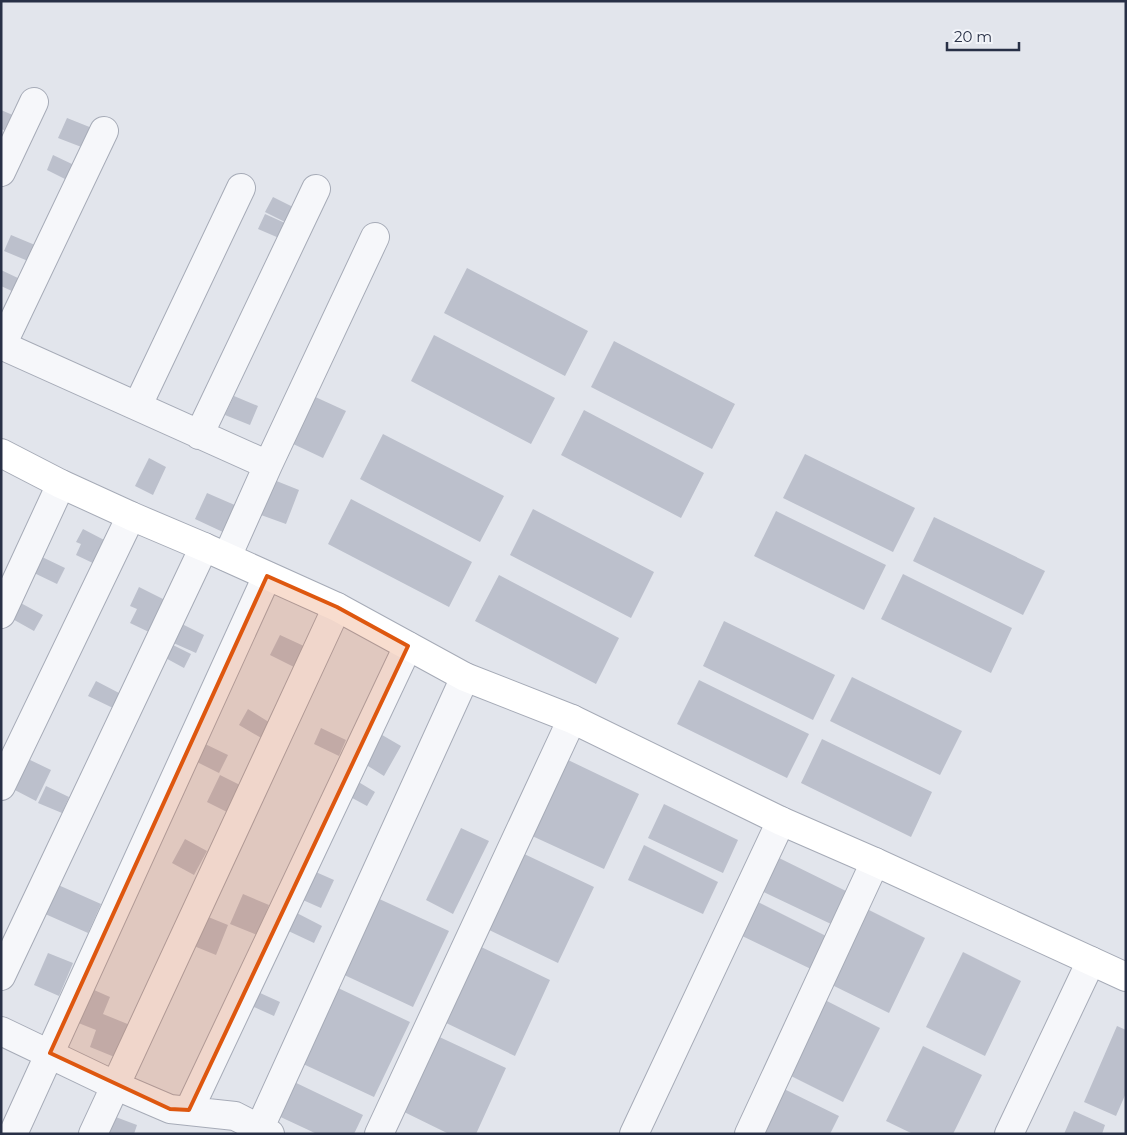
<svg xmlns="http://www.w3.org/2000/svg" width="1127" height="1135" font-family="Montserrat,sans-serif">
<rect width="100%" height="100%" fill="#e2e5ec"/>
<path fill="#bcc0cc" d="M1 110 15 116 9 132 1 129Z
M67 118 92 128 84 148 58 138Z
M53 155 74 165 67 180 47 170Z
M273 197 297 209 289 224 265 212Z
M265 214 285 223 279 238 258 229Z
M11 235 35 245 28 261 4 251Z
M467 268 588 331 565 376 444 313Z
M1 270 20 279 14 292 1 286Z
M434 335 555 398 531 444 411 381Z
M614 341 735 404 712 449 591 387Z
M311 395 346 411 323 458 289 442Z
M234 396 258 406 250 425 225 415Z
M584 410 704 473 681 518 561 455Z
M383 434 504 496 480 542 360 479Z
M805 454 915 508 893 552 783 498Z
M149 458 166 467 153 495 135 486Z
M274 480 299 490 286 524 261 515Z
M207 493 237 506 225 533 195 519Z
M351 499 472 562 449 607 328 544Z
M533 509 654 572 631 618 510 555Z
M776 511 886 565 864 610 754 556Z
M934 517 1045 571 1023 615 913 561Z
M83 529 108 542 97 565 76 555 81 544 76 542Z
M40 556 65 568 57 584 32 572Z
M903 574 1012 628 991 673 881 619Z
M499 575 619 638 596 684 475 621Z
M139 587 167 601 151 633 130 623 137 609 130 606Z
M17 601 43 615 34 631 9 617Z
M724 621 835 675 813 720 703 666Z
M178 622 204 635 196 653 169 641Z
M280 635 306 647 296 668 270 655Z
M167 642 191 654 184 668 160 655Z
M852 677 962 731 940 775 830 721Z
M699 680 809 734 787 778 677 724Z
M96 681 121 694 113 708 88 696Z
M248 709 272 724 263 739 239 725Z
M321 728 346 740 339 756 314 744Z
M377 732 401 746 384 776 360 761Z
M822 739 932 792 911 837 801 783Z
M201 742 228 755 219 773 193 760Z
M26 758 51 770 36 801 11 788Z
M566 759 639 794 604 869 530 835Z
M220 775 240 785 227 812 207 802Z
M352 778 375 792 367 806 343 793Z
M46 786 69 797 62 813 38 803Z
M664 804 738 840 723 873 648 838Z
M461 828 489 841 453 914 426 900Z
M185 839 207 851 194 875 172 863Z
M644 845 718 882 703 914 628 880Z
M520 852 594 887 558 963 485 928Z
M773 855 846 891 831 924 757 889Z
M309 869 334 880 321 908 296 897Z
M56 884 101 904 88 933 43 913Z
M243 894 269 905 257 935 230 924Z
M375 897 449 931 413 1007 340 973Z
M754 900 828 937 813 970 738 934Z
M867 909 925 938 889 1013 830 984Z
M291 910 322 926 314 943 282 928Z
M201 914 228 925 216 955 189 944Z
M477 945 550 980 515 1056 442 1021Z
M963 952 1021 981 985 1056 926 1027Z
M48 953 73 963 59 996 34 985Z
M85 986 110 997 103 1014 130 1025 117 1058 90 1047 96 1030 71 1020Z
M336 987 410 1022 374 1097 301 1063Z
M251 989 280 1002 274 1016 245 1003Z
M821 998 880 1028 843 1102 785 1073Z
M1117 1026 1126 1030V1093L1116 1116 1084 1102Z
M433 1034 506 1068 476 1134H449L398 1109Z
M923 1046 982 1075 953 1134H913L886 1121Z
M288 1079 363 1115 354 1134H317L272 1113Z
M780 1087 839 1116 830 1134H757Z
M1074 1111 1105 1125 1102 1134H1064Z
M113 1116 137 1125 134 1134H106Z"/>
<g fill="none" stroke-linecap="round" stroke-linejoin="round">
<defs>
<path id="minor" d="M1 172 34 102
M1 345 268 465
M2 345 104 131
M138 405 241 188
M199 435 316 189
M227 557 268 465 375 237
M1 614 61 484
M1 786 131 516
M1 976 204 547
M1 1031 114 1085 170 1109 235 1116 270 1134
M189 1110 408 646
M13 1134 267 576
M93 1134 337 607
M257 1134 465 677
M379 1134 572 719
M634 1134 781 821
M749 1134 875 862
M1009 1134 1091 961"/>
<path id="secondary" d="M1 453 61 484 131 516 204 547 337 607 465 677 572 719 781 821 875 862 1126 977"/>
</defs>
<use href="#minor" stroke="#a6abb7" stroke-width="30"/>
<use href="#secondary" stroke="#a6abb7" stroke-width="30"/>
<use href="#minor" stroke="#f6f7fa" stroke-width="28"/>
<use href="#secondary" stroke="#fff" stroke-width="28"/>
</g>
<path fill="#de570f" fill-opacity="0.2" stroke="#de570f" stroke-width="4" stroke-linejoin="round" d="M267 576 337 607 408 646 189 1110 170 1109 50 1053Z"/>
<rect width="1127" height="1135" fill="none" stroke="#283046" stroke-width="5"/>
<path d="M947 42v8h72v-8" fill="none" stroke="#283046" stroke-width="2.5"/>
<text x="954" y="42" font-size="15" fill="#283046" stroke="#f2f4f9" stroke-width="4" paint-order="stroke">20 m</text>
</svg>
